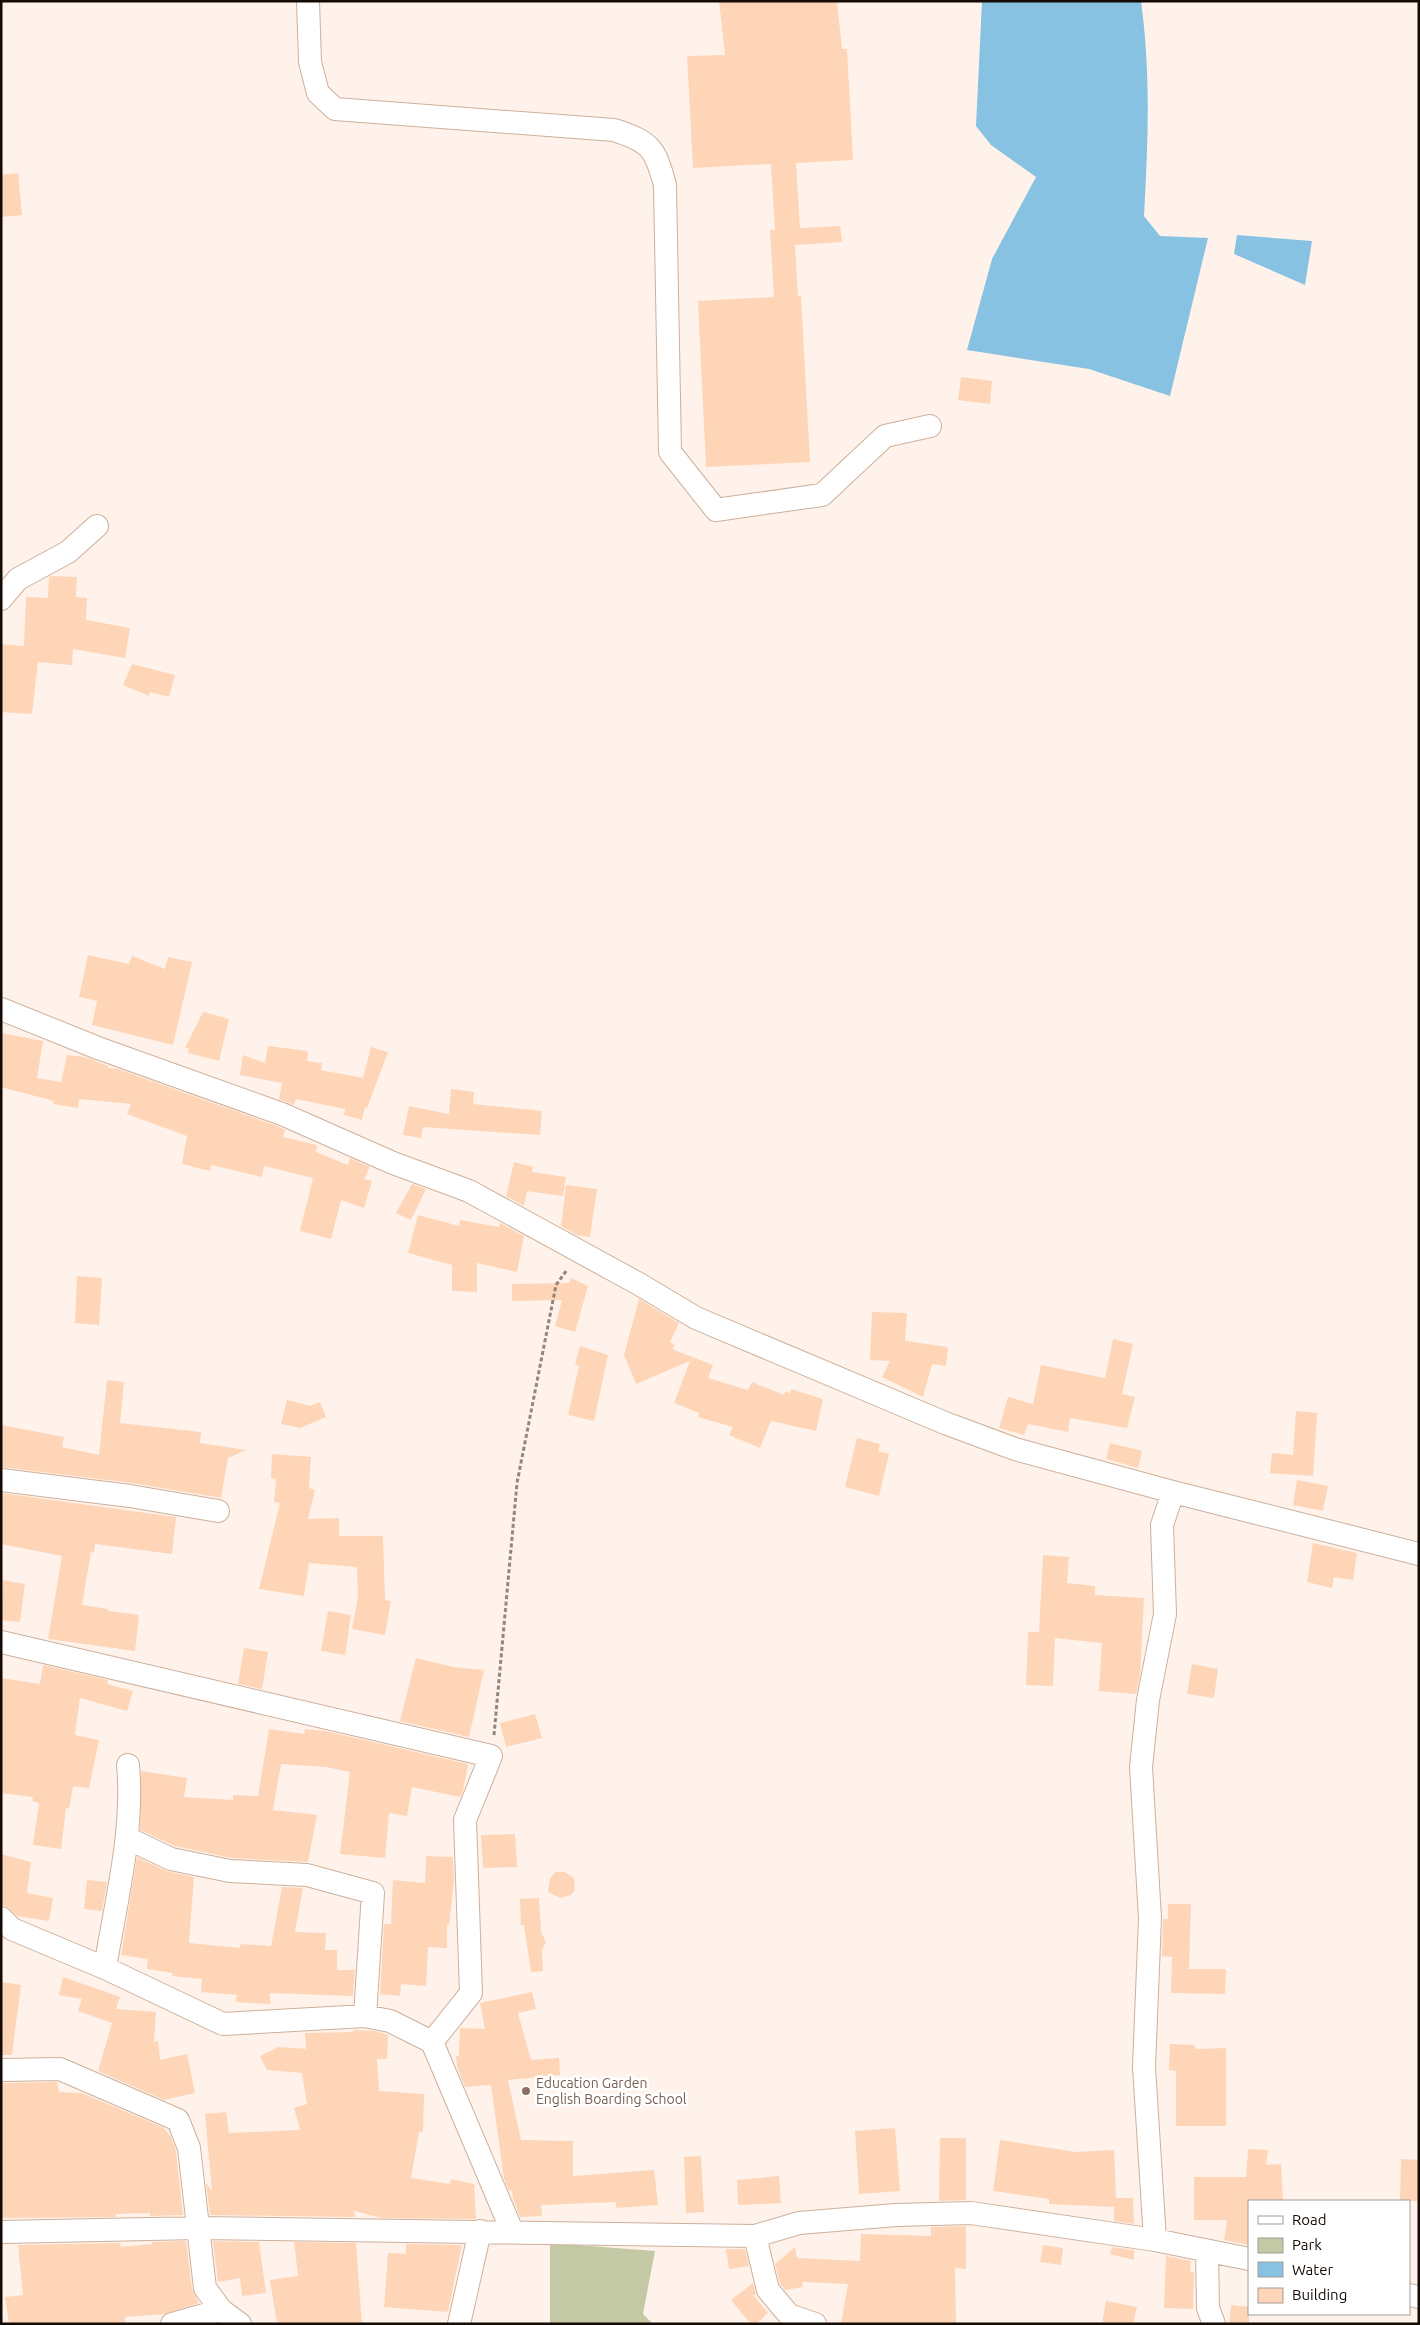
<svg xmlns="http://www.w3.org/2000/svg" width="1420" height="2325" font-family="Ubuntu,sans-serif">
<rect width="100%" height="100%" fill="#fff2ea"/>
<path fill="#c2c9a4" d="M550 2243 655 2251 643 2314 653 2324H550Z"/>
<path fill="#88c2e2" d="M982 1H1141C1151 75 1148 142 1144 216L1160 236 1208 238 1170 396 1089 369 967 350 992 259 1036 177 991 145 976 126Z
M1237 235 1312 241 1305 285 1234 254Z"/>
<path fill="#ffd5b8" d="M719 1H837L842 49H847L853 160 796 163 800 228 840 226 842 242 795 245 798 296H801L810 462 706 467 698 301 774 297 770 230H775L771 164 693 168 687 56 725 55Z
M18 173 22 215 1 217V175Z
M961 377 992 381 990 404 958 400Z
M52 576 77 577 76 597 87 598 86 620 130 628 125 658 73 649 72 665 38 662 32 714 1 712V644L24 646 26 597 48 598 49 577Z
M132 664 175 675 169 697 150 692 149 696 123 685Z
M88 955 129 964 132 956 165 969 168 957 192 962 173 1045 92 1025 97 1001 79 997Z
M203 1012 229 1019 219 1061 188 1053 189 1048H185Z
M1 1033 43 1041 37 1078 61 1082 67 1055 85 1057 108 1066V1068L118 1069 277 1126 285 1130 283 1137 317 1145 316 1152 348 1165 350 1158 370 1167 364 1179 372 1181 364 1208 341 1200 331 1239 300 1231 313 1178 264 1166 262 1177 211 1165 210 1171 182 1164 187 1136 127 1114 131 1104 79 1099 78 1108 53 1104 54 1101 1 1087Z
M268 1046 308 1051 307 1061 322 1063 321 1070 363 1078 371 1047 388 1052 367 1108 365 1107 362 1120 344 1115 345 1109 296 1099 294 1105 279 1099 282 1083 240 1075 243 1055 265 1063Z
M451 1089 474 1092 473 1104 542 1111 540 1135 423 1127 421 1138 403 1135 409 1106 449 1114Z
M514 1162 533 1167 532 1172 566 1177 563 1196 527 1191 524 1206 506 1196Z
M412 1184 426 1189 411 1220 396 1213Z
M566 1185 597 1189 590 1237 576 1235 561 1226Z
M418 1215 459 1226 460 1220 499 1227 500 1223 524 1236 517 1272 477 1263V1292L452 1291V1265L408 1253Z
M77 1276 102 1278 99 1325 75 1323Z
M571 1278 588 1286 575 1332 555 1326 562 1300 512 1301V1284L569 1283Z
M639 1299 679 1323 670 1342 675 1345 672 1349 713 1365 708 1378 748 1390 752 1382 784 1395 785 1392 790 1393 791 1389 823 1399 816 1431 771 1421 760 1448 729 1435 733 1427 698 1417 699 1413 674 1403 690 1361 636 1384 624 1355Z
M872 1312 907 1313 905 1341 948 1347 946 1366 932 1364 923 1397 882 1377 890 1361 870 1360Z
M1113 1339 1133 1344 1122 1394 1135 1397 1127 1428 1070 1418 1068 1432 1028 1424 1024 1435 999 1428 1008 1397 1033 1404 1041 1365 1105 1378Z
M580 1346 608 1355 594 1421 568 1415 579 1366 575 1364Z
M107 1380 124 1382 120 1423 201 1432 200 1443 246 1450 228 1458 221 1498 132 1483 1 1467V1425L64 1437 62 1447 99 1455Z
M287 1400 310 1406 320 1402 326 1417 300 1428 281 1424Z
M1296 1411 1317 1413 1313 1476 1270 1473 1272 1453 1293 1455Z
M857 1438 880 1444 878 1451 889 1454 879 1496 845 1487Z
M1110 1443 1142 1451 1138 1468 1106 1459Z
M272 1454 311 1457 309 1488 315 1490 308 1519 339 1518V1536H383L385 1600 391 1601 385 1635 352 1629 358 1596 357 1567 309 1563 304 1596 259 1589 280 1503 274 1502 276 1479 271 1478Z
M1297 1480 1328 1486 1323 1511 1293 1505Z
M1 1493 176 1517 172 1554 95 1544 94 1553 91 1552 82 1605 108 1609V1611L139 1615 135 1651 48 1639 62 1556 1 1544Z
M1313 1543 1357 1553 1353 1580 1334 1577 1332 1588 1307 1582Z
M1043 1555 1069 1557 1067 1583 1095 1586V1595L1144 1598 1140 1675 1136 1694 1099 1691 1102 1643 1055 1638 1053 1686 1026 1685 1028 1632H1039Z
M3 1580 25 1584 20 1622 1 1620Z
M328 1611 351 1615 345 1655 321 1651Z
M244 1648 268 1652 262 1689 238 1684Z
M416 1658 453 1667 484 1670 469 1737 400 1721Z
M1192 1664 1218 1669 1214 1698 1187 1694Z
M43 1665 108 1680 107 1684 133 1691 127 1711 80 1698 75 1735 99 1740 89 1788 73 1786 69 1809 66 1808 61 1849 33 1845 39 1803 32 1801 33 1797 1 1793V1678L40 1684Z
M535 1714 542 1738 506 1747 500 1723Z
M269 1729 304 1734 305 1729 325 1731 468 1764 463 1791 460 1797 412 1787 407 1816 389 1813 385 1858 340 1854 350 1772 326 1767 281 1764 273 1810 317 1815 308 1862 232 1858 175 1846 140 1830 141 1771 187 1778 184 1797 233 1800V1795L258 1796Z
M515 1834 517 1867 483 1868 481 1835Z
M1 1854 31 1862 27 1893 53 1898 49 1921 17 1916 1 1903Z
M426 1856 453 1857 454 1881 449 1925H447V1948L428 1947 426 1986 401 1984 400 1996 380 1994 384 1924H391L393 1880 425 1883Z
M137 1857 166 1871 194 1877 189 1943 240 1948V1944L271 1946 282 1887 303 1888 295 1932 326 1933 325 1950H337V1970H355L353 1996 270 1993V2004L236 2002 237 1995 201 1992 202 1979 172 1976 173 1973 147 1969 148 1959 121 1955Z
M555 1872H565L574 1878 575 1890 571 1895 560 1898 548 1892 550 1879Z
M87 1880 107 1882 102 1911 84 1909Z
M539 1898 541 1932 546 1942 542 1950 543 1971 531 1972 524 1925H521L520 1899Z
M1168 1904H1191L1189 1969H1226L1225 1994 1171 1993 1172 1957 1162 1956 1163 1919H1168Z
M63 1977 120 1997 116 2009 156 2012 154 2042 158 2041 160 2060 187 2054 195 2093 164 2100 98 2071 112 2023 78 2011 82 1999 59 1995Z
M1 1982 21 1985 12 2055H1Z
M532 1992 536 2009 518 2013 531 2060 559 2058 560 2075 508 2080 521 2140 573 2141V2176L654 2170 658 2205 616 2208V2202L541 2205 542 2216 520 2217 513 2199 512 2191H509L504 2179 491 2085 465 2087 457 2066 456 2056H459L460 2028 485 2029 480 2003Z
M353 2030 375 2031 388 2035 387 2059H377L379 2091 424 2094 423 2132H419L411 2178 450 2184 451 2179 474 2184 476 2219 382 2218 354 2211 355 2217 210 2215 206 2183 212 2191 205 2114 226 2112 229 2133 300 2130 294 2108 307 2104 302 2073 267 2070 260 2056 279 2047 306 2049 305 2033 353 2032Z
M1170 2044 1195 2045V2049L1226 2048V2126H1176V2071L1169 2070Z
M57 2082 59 2092 82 2093 164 2128 171 2137 176 2151 183 2215 150 2216V2213L116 2214V2217L1 2218V2083Z
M895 2128 900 2191 859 2194 855 2131Z
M940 2138H966V2200L939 2201Z
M1000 2140 1076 2152 1114 2150 1116 2198H1133L1134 2224 1114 2221V2207L1049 2204V2199L993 2191Z
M1248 2149 1268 2150 1266 2165 1281 2164 1283 2201H1249V2245L1224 2240 1227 2220H1194V2177H1246Z
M701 2156 704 2212 686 2213 684 2157Z
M1401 2159 1419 2160V2201H1400Z
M779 2176 781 2203 738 2205 737 2180Z
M966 2226V2269L955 2268 956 2324H841L848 2284 802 2282 803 2287 785 2290 780 2284 775 2264 795 2247 797 2258 860 2261 861 2234 931 2236V2227Z
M186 2241 192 2289 199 2303 164 2314 125 2317V2324H9L5 2297 23 2295 18 2245 120 2243 121 2247 152 2244V2242Z
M213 2241 259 2242 266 2293 242 2296 240 2278 218 2282Z
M294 2242 356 2243 362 2324H277L270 2280 298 2276Z
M406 2244 462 2245 448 2312 384 2307 388 2253 406 2254Z
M1043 2245 1063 2248 1061 2265 1040 2262Z
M1112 2247 1134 2250V2260L1110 2254Z
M726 2249H745L749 2266 729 2269Z
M1166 2256 1191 2261 1190 2272H1194L1193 2309 1164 2308Z
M753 2283 756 2295H753L768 2313 756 2324H751L731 2300Z
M1106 2301 1137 2307 1133 2324H1102Z
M1231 2305 1249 2307V2324H1229Z"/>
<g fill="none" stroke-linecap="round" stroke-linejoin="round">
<defs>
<path id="minor" d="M308 1 310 62 318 93 335 109 614 130C651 142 655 148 665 185L670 452 716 510 822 495 885 436 930 426
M1 599 18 579 68 552 97 526
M1 1009 98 1048 282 1114 393 1163 469 1191 639 1284 696 1318 945 1423 1015 1449 1173 1492 1419 1554
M1 1480 130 1496 218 1511
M1 1642 491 1756 465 1820 471 1993 432 2042
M127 1838 171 1859 230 1871 307 1875 373 1893 365 2016
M1 1918 12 1929 105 1968 223 2024 365 2016 390 2021 432 2042 512 2231
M105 1968C116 1901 134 1832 128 1765
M1 2070 60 2069 178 2120 189 2148 205 2288 221 2310
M1 2232 199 2228 755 2236 799 2223 896 2215 971 2213 1155 2240 1249 2259
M755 2236 768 2290 789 2315 815 2324
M1155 2240 1144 2067 1150 1918 1141 1767 1148 1700 1165 1614 1162 1525 1173 1492
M1207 2252 1208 2308 1214 2324
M1409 2295 1419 2297
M172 2324 221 2310 240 2324
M459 2324 480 2231"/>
</defs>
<use href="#minor" stroke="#cdb09b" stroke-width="24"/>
<path stroke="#92867f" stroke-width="3" stroke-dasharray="4 2.5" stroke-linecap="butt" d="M494 1735 517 1483 556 1285 567 1270"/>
<use href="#minor" stroke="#fff" stroke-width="22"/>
</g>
<circle fill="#8d6e63" stroke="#fff" stroke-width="2" cx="526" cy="2091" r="5"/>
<g text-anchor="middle" stroke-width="5" stroke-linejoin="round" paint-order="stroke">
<g font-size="14" fill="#785e54" stroke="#fff" text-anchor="start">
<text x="536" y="2088">Education Garden<tspan x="536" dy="16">English Boarding School</tspan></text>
</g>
</g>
<rect width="1420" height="2325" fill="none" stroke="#150b05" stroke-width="5"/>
<rect x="1248" y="2200" width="162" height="115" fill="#ffffff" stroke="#a19d9b"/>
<rect x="1258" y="2216" width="25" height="8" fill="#ffffff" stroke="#a19d9b"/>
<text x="1292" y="2225" font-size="15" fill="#150b05">Road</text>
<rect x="1258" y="2238" width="25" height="15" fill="#c2c9a4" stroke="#a19d9b"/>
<text x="1292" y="2250" font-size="15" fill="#150b05">Park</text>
<rect x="1258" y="2262" width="25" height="15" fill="#88c2e2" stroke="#a19d9b"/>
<text x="1292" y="2275" font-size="15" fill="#150b05">Water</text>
<rect x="1258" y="2288" width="25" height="15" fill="#ffd5b8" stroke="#a19d9b"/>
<text x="1292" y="2300" font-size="15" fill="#150b05">Building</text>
</svg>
